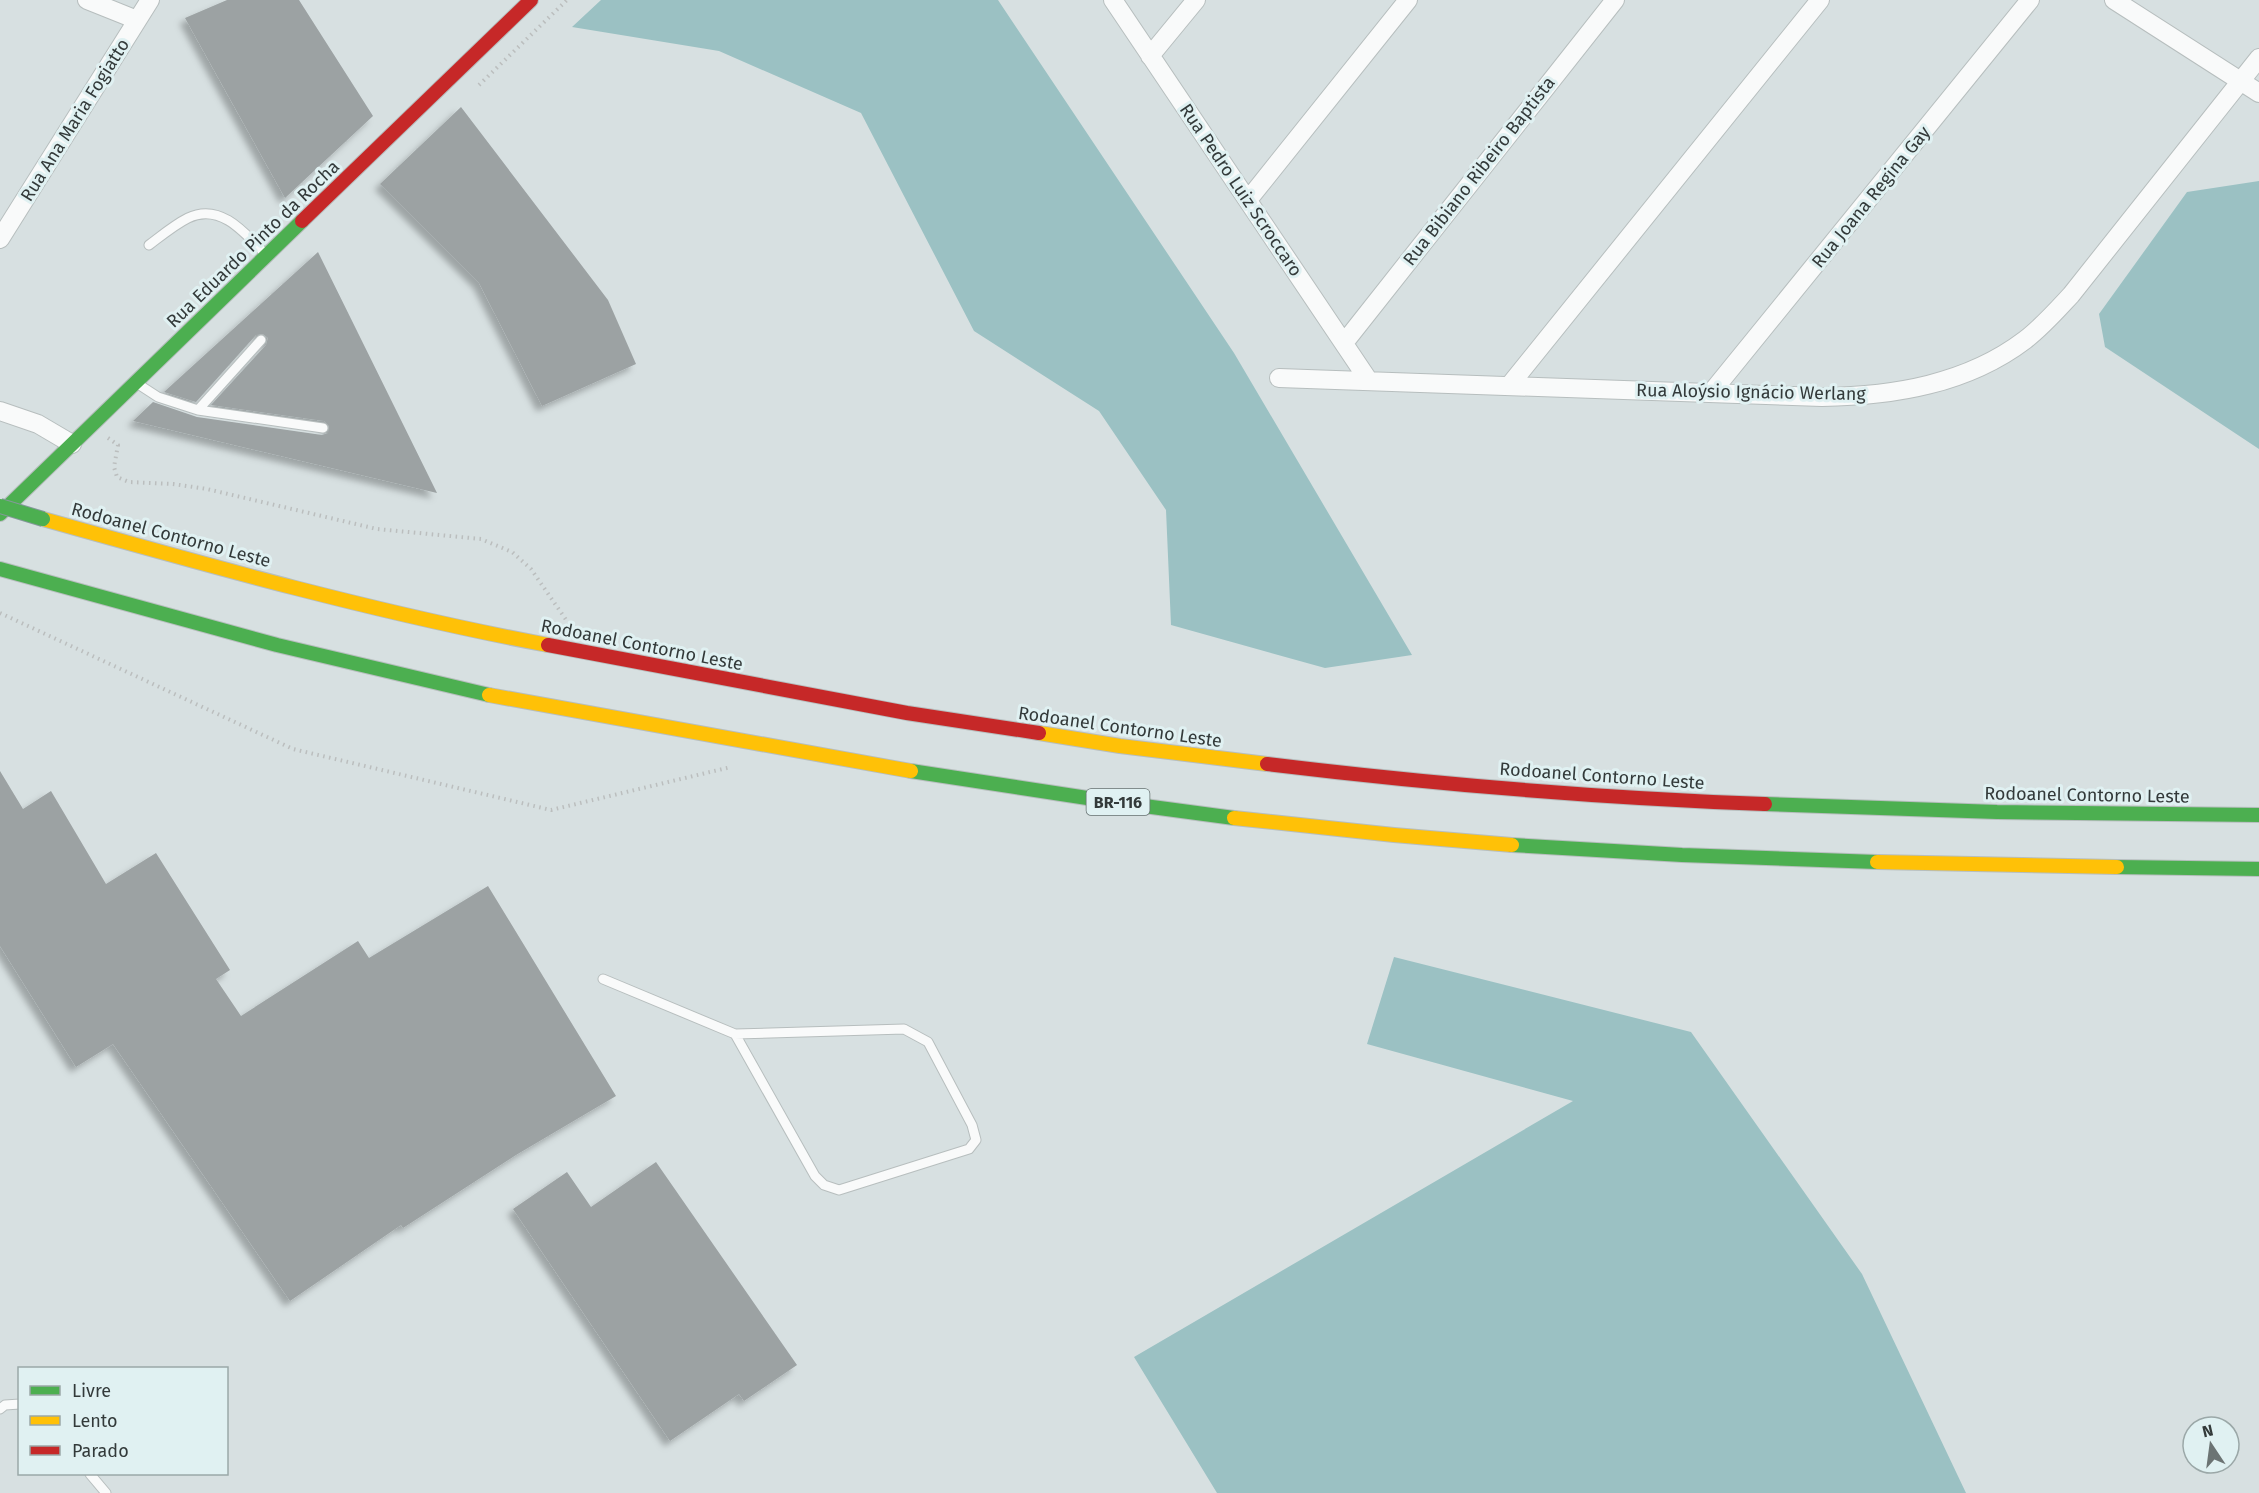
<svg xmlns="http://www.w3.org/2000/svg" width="2259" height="1493" font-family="'Fira Sans',sans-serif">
<defs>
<filter id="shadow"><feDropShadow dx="-5.5" dy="5.5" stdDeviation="3" flood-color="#0004"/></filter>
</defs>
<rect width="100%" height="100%" fill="#d7e0e1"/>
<path fill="#9bc1c3" d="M601 0H998L1234 353 1412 655 1325 668 1171 625 1166 510 1099 411 974 331 861 113 719 51 572 27Z
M2259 181V449L2105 347 2099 314 2187 192Z
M1394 957 1691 1032 1862 1274 1966 1493H1217L1134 1357 1573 1101 1367 1044Z"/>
<path fill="#9ca2a3" filter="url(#shadow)" d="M227 0H299L373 116 285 198 185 18Z
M461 107 608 300 636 364 542 406 479 283 380 184Z
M318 252 437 493 133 421 153 402 197 417 322 435 328 433 329 426 324 421 211 405 266 345 268 338 263 334 256 335 196 402 164 392Z
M0 771 23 809 51 791 106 884 156 853 230 970 216 979 241 1016 358 941 369 958 488 886 616 1096 516 1155 403 1228 401 1225 290 1301 113 1044 76 1067 0 946Z
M656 1162 797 1365 744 1401 739 1394 670 1441 513 1209 567 1172 591 1207Z"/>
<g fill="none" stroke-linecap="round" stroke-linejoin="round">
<defs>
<path id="lane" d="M149 245C161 236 174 225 188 218 221 202 246 234 267 256
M138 384 158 397 198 410 323 428
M198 410 261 340
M603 979 735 1034 815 1176 824 1185 839 1190 969 1149 976 1140 972 1125 928 1042 904 1029 735 1034
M0 1409 5 1405 20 1404
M90 1474 106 1493"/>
<path id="street" d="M87 0 137 20
M1113 0 1369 381
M2114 0 2259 93
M1150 56 1196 0
M1248 200 1408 0
M0 239 150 0
M1344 343 1615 0
M1279 378 1822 397C1894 396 1967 384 2025 340 2042 327 2057 310 2071 295L2259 58
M1509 386 1820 0
M1711 393 2030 0
M0 411 38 424 72 444"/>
<path id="fast" d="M0 514 302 221
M0 569 277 645 489 695
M911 771 1107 801 1234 818
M1765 804 1997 812 2259 815
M1512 845 1682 855 1877 862
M2117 867 2259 869"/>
<path id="slow" d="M43 519C210 566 377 613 548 645
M489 695 911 771
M1039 733 1120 746 1267 764
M1234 818 1394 835 1512 845
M1877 862 2117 867"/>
<path id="jam" d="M302 221 531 0
M548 645 907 713 1039 733
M1267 764C1432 784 1599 798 1765 804"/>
</defs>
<use href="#lane" stroke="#b7bebe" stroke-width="11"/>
<use href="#street" stroke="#b7bebe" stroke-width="20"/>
<use href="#fast" stroke="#b7bebe" stroke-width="16"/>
<use href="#slow" stroke="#b7bebe" stroke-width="16"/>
<use href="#jam" stroke="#b7bebe" stroke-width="16"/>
<path stroke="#bbbebe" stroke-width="4" stroke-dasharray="1.5 4.5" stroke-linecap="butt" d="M479 85 567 0
M108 438 118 445 114 467 117 477 129 482 173 484 207 489 377 529 481 539 512 552 531 569 569 624
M0 613 293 749 551 810 731 767"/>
<use href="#lane" stroke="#f9fafa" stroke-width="9"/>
<use href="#street" stroke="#f9fafa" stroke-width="18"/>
<use href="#fast" stroke="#4caf50" stroke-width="14"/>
<use href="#slow" stroke="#ffc107" stroke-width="14"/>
<use href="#jam" stroke="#c62828" stroke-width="14"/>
<defs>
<path id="fast-bridge" d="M0 506 43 519"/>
</defs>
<use href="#fast-bridge" stroke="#84999a" stroke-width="16" stroke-linecap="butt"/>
<use href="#fast-bridge" stroke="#4caf50" stroke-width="14"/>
</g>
<g text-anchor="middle" stroke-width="6" stroke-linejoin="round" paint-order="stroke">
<rect fill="#e0f1f2" stroke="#677171" stroke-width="1.5" x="1086.5" y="789" width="63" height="26" rx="4.5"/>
<g font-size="16" font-weight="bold" fill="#333a3a">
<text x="1118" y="808">BR-116</text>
</g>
<g font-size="18" fill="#333a3a" stroke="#e0f1f2">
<text transform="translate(75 120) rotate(-58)" y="6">Rua Ana Maria Fogiatto</text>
<text transform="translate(1479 171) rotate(-52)" y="6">Rua Bibiano Ribeiro Baptista</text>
<text transform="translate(1241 190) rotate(56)" y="6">Rua Pedro Luiz Scroccaro</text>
<text transform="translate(1871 197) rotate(-51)" y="6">Rua Joana Regina Gay</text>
<text transform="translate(253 244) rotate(-44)" y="6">Rua Eduardo Pinto da Rocha</text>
<text transform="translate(1751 392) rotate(1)" y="6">Rua Aloýsio Ignácio Werlang</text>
<text transform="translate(171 535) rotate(15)" y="6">Rodoanel Contorno Leste</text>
<text transform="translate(642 645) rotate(11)" y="6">Rodoanel Contorno Leste</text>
<text transform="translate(1120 727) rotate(8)" y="6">Rodoanel Contorno Leste</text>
<text transform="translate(1602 776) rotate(4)" y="6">Rodoanel Contorno Leste</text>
<text transform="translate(2087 795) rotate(1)" y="6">Rodoanel Contorno Leste</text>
</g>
</g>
<rect x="18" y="1367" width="210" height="108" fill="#e0f1f2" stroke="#9ba8a8" stroke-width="1.5"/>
<rect x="30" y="1386" width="30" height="9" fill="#4caf50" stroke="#9ba8a8" stroke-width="1.5"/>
<text x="72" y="1397" font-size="18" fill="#333a3a">Livre</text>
<rect x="30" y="1416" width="30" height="9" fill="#ffc107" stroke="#9ba8a8" stroke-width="1.5"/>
<text x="72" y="1427" font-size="18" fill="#333a3a">Lento</text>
<rect x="30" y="1446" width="30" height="9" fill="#c62828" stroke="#9ba8a8" stroke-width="1.5"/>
<text x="72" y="1457" font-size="18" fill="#333a3a">Parado</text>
<g transform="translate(2211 1445) rotate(347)"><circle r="28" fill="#e0f1f2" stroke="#9ba8a8" stroke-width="1.5"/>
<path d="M0-4.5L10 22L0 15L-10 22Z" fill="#6c7474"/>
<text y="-9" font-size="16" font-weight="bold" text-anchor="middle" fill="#333a3a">N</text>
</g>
</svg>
